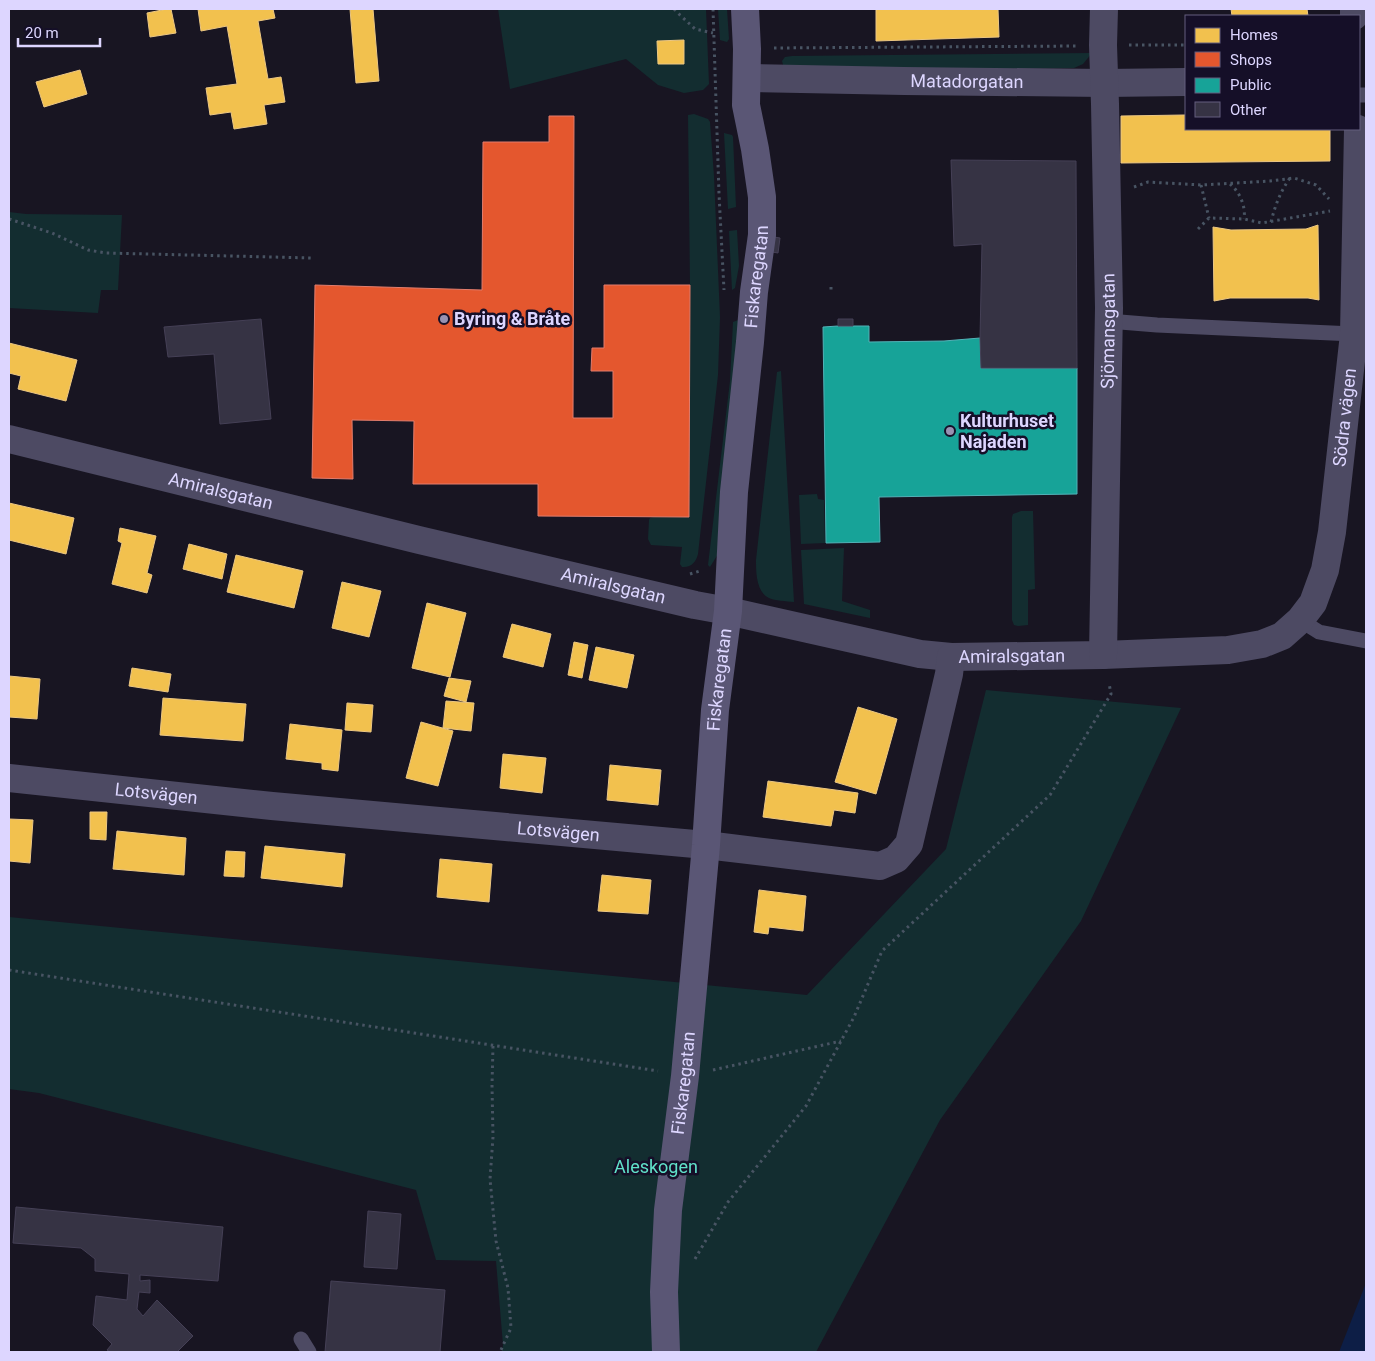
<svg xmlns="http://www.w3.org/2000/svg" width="1375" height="1361" font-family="Roboto,sans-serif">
<rect width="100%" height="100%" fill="#181522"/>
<path fill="#132d30" d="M498 9H706L709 84 703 90 684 93 658 85 626 59 510 89Z
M718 9H727L729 39 727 42 720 40Z
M1092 53 1083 64 1074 68 930 70 784 68 782 61 785 57 792 56Z
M694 114 708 119 710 122 714 176 720 317 718 375 698 554C696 562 691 568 682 567L680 564 682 547 651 545 648 539 649 520 650 518 653 517H689L690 285 688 115Z
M724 133 732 135 733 137 736 207 728 209Z
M9 212 26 214 122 215 118 290H101L98 313 9 308Z
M737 230 739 266 735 288 732 290 729 231Z
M741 319 718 554 710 567 708 565 730 381 733 322Z
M781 371 794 602C786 601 775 601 769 598 756 592 756 572 756 560L777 372Z
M817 494 818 499 824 500 825 543 801 544 799 495Z
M1021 511H1033L1035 589 1028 590V625L1018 626 1014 625 1012 620V517L1013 514Z
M844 548 842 601 870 610V618L804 604 801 550Z
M986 690 1181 708 1081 921 940 1120 816 1352H502L503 1345 496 1261 436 1260 416 1190 39 1093 9 1089V917L807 995 946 849Z"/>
<path fill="#0d1e46" d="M1366 1283V1352H1339Z"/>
<path fill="#f2c14e" stroke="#ecc783" d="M167 9H171L176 33 150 37 147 13Z
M198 9H273L275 18 258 21 268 79 281 77 285 102 264 105 267 124 234 129 231 112 210 115 206 88 237 84 227 26 201 31Z
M350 9H373L379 81 356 83Z
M876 9H998L999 37 876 41Z
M1231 9H1307L1308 16H1232Z
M684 40V64H658L657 41Z
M80 70 87 94 44 107 36 82Z
M1184 115H1186V129H1330V161L1121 163V116Z
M1318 225 1319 300 1308 298H1230L1214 301 1213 227 1231 230 1306 229Z
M9 343 77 360 66 401 18 389 21 376 9 373Z
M9 503 74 518 66 554 9 540Z
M120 528 156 536 147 573 152 575 147 593 112 584 122 543 118 541Z
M189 544 227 554 222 579 183 569Z
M236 555 303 571 294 608 227 592Z
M342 582 381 591 369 637 332 628Z
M427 603 466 613 450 677 412 668Z
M512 624 551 634 543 667 503 657Z
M574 642 588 645 582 678 568 675Z
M596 647 634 655 627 688 589 680Z
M132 668 171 674 168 692 129 686Z
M9 676 40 679 37 719 9 717Z
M449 678 471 681 466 702 444 696Z
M163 698 246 704 243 741 160 735Z
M446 701 474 703 471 731 443 728Z
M347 703 373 705 371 732 345 730Z
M858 707 897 719 876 794 835 782Z
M421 722 453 731 438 786 406 778Z
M290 724 342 730 338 771 322 769V763L286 759Z
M503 754 546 758 542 793 500 788Z
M610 765 661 770 658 805 607 800Z
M768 781 858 793 855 813 834 810 831 826 763 817Z
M90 812H107L106 840 90 839Z
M9 819 33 820 30 863 9 861Z
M117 831 186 838 184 875 113 869Z
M265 846 345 854 342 887 261 878Z
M226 851 245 852 244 877 224 876Z
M440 859 492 864 489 902 437 897Z
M602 875 651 880 648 914 598 911Z
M759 890 806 896 803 931 769 927 768 934 754 932Z"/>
<path fill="#e4572e" stroke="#e27d6d" d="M549 116H574L573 418H613V371H591L592 348H604V285H690L689 517 538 516V484H413L414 421 352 420 353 479 312 478 315 285 482 290 483 142H549Z"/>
<path fill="#17a398" stroke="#52b2b7" d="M838 326H869V342L944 341 980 338 981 368H1077V494L879 497 880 542 826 543 823 327Z"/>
<path fill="#363344" stroke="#454056" d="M951 160 1076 161 1077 368H981L980 338 982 244 954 246Z
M774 237 780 238 778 253 772 252Z
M261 319 271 419 220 424 214 354 168 357 164 327Z
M838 319H853V326H838Z
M16 1207 223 1227 218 1281 140 1275V1281L150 1280V1293L139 1292 137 1309 143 1316 157 1300 193 1336 177 1352H110L107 1350 112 1344 93 1325 96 1296 127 1300 129 1274 95 1271V1259L81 1248 13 1243Z
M368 1211 401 1214 397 1269 364 1267Z
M331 1281 445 1290 440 1352H325Z"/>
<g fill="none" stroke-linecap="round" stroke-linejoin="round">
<path stroke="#485463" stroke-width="3" stroke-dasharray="2.5 4" stroke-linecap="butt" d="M674 9 680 15 695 29 713 33
M713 9 719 194 724 290
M1129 45H1186
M774 48 1076 46
M1230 184C1240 192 1246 207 1244 219
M1201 185 1209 218
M1134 187 1148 182 1201 185 1270 181 1294 178 1316 185 1329 199
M9 219 52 233 88 250 106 253 313 258
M1271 222C1275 206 1280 192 1290 178
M1198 229 1209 218 1244 219 1262 223 1330 211
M831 287V292
M690 574 700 571
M9 970 658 1071
M493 1046 492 1085 493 1137 490 1179 496 1241 508 1288 511 1328 500 1352
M713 1070 841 1041
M695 1259 728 1202 806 1106 854 1017 882 951 1050 795 1111 694 1109 683"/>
<path stroke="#4d4a63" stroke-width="15" d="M1359 95H1366
M1108 321 1157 325 1354 334
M1300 620 1319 632 1366 641
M301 1339 309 1352"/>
<g stroke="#4d4a63" stroke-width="28">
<path d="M1354 9V16"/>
<path id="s1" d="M747 78 904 81 1105 83 1186 82"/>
<path id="s2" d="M9 439 419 540 695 605 728 611 920 654 951 657 1103 655 1228 650 1262 644 1282 636 1300 620 1313 603 1325 570 1332 532 1354 334 1358 129"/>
<path id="s3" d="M1103 655 1109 308 1105 104 1103 45 1104 9"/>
<path id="s4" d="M9 778 272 806 706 845 880 866 896 859 909 844 949 674 951 657"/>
</g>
<path stroke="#5a5675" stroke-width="28" id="s5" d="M666 1352 664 1292 668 1210 685 1076 706 845 715 710 728 611 734 492 750 342 754 292 762 235V197L755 149 746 105 747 49 745 9"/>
</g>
<g fill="#9892b2" stroke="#150f28" stroke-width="2">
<circle cx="444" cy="319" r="5"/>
<circle cx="950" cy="431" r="5"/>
</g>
<g text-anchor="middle" stroke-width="5" stroke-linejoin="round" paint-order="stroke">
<g font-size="18" fill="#ddd6ff" stroke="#150f28">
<text dy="6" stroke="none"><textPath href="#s1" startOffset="220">Matadorgatan</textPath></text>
<text dy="6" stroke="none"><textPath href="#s5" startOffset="1080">Fiskaregatan</textPath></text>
<text dy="6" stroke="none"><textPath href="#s3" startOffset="324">Sjömansgatan</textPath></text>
<text dy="6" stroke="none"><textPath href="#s2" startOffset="1535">Södra vägen</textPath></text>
<text dy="6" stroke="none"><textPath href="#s2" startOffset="218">Amiralsgatan</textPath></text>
<text dy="6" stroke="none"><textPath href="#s2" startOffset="622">Amiralsgatan</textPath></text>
<text dy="6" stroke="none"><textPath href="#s2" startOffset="1028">Amiralsgatan</textPath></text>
<text dy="6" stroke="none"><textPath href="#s5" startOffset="675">Fiskaregatan</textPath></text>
<text dy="6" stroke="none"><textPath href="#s4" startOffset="148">Lotsvägen</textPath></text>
<text dy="6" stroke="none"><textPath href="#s4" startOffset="552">Lotsvägen</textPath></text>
<text dy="6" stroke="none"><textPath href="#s5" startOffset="270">Fiskaregatan</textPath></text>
</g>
<g font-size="18" font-weight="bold" fill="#ddd6ff" stroke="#150f28" text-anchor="start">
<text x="454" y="325">Byring &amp; Bråte</text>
<text x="960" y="427">Kulturhuset<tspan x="960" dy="21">Najaden</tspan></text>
</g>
<g font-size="18" fill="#60e1c9" stroke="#150f28">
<text x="656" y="1173">Aleskogen</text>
</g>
</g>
<rect width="1375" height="1361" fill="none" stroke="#ddd6ff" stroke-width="20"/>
<rect x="1185" y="15" width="175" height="115" fill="#150f28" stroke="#655f7e"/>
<rect x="1195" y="28" width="25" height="15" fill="#f2c14e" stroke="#655f7e"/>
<text x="1230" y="40" font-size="15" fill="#ddd6ff">Homes</text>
<rect x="1195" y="52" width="25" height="15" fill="#e4572e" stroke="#655f7e"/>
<text x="1230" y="65" font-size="15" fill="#ddd6ff">Shops</text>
<rect x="1195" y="78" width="25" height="15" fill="#17a398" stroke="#655f7e"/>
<text x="1230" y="90" font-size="15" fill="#ddd6ff">Public</text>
<rect x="1195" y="102" width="25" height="15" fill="#363344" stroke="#655f7e"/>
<text x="1230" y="115" font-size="15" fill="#ddd6ff">Other</text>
<path d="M18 38v8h82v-8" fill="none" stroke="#ddd6ff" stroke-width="2.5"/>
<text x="25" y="38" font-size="15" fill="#ddd6ff" stroke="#150f28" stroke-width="4" paint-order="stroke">20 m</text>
</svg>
